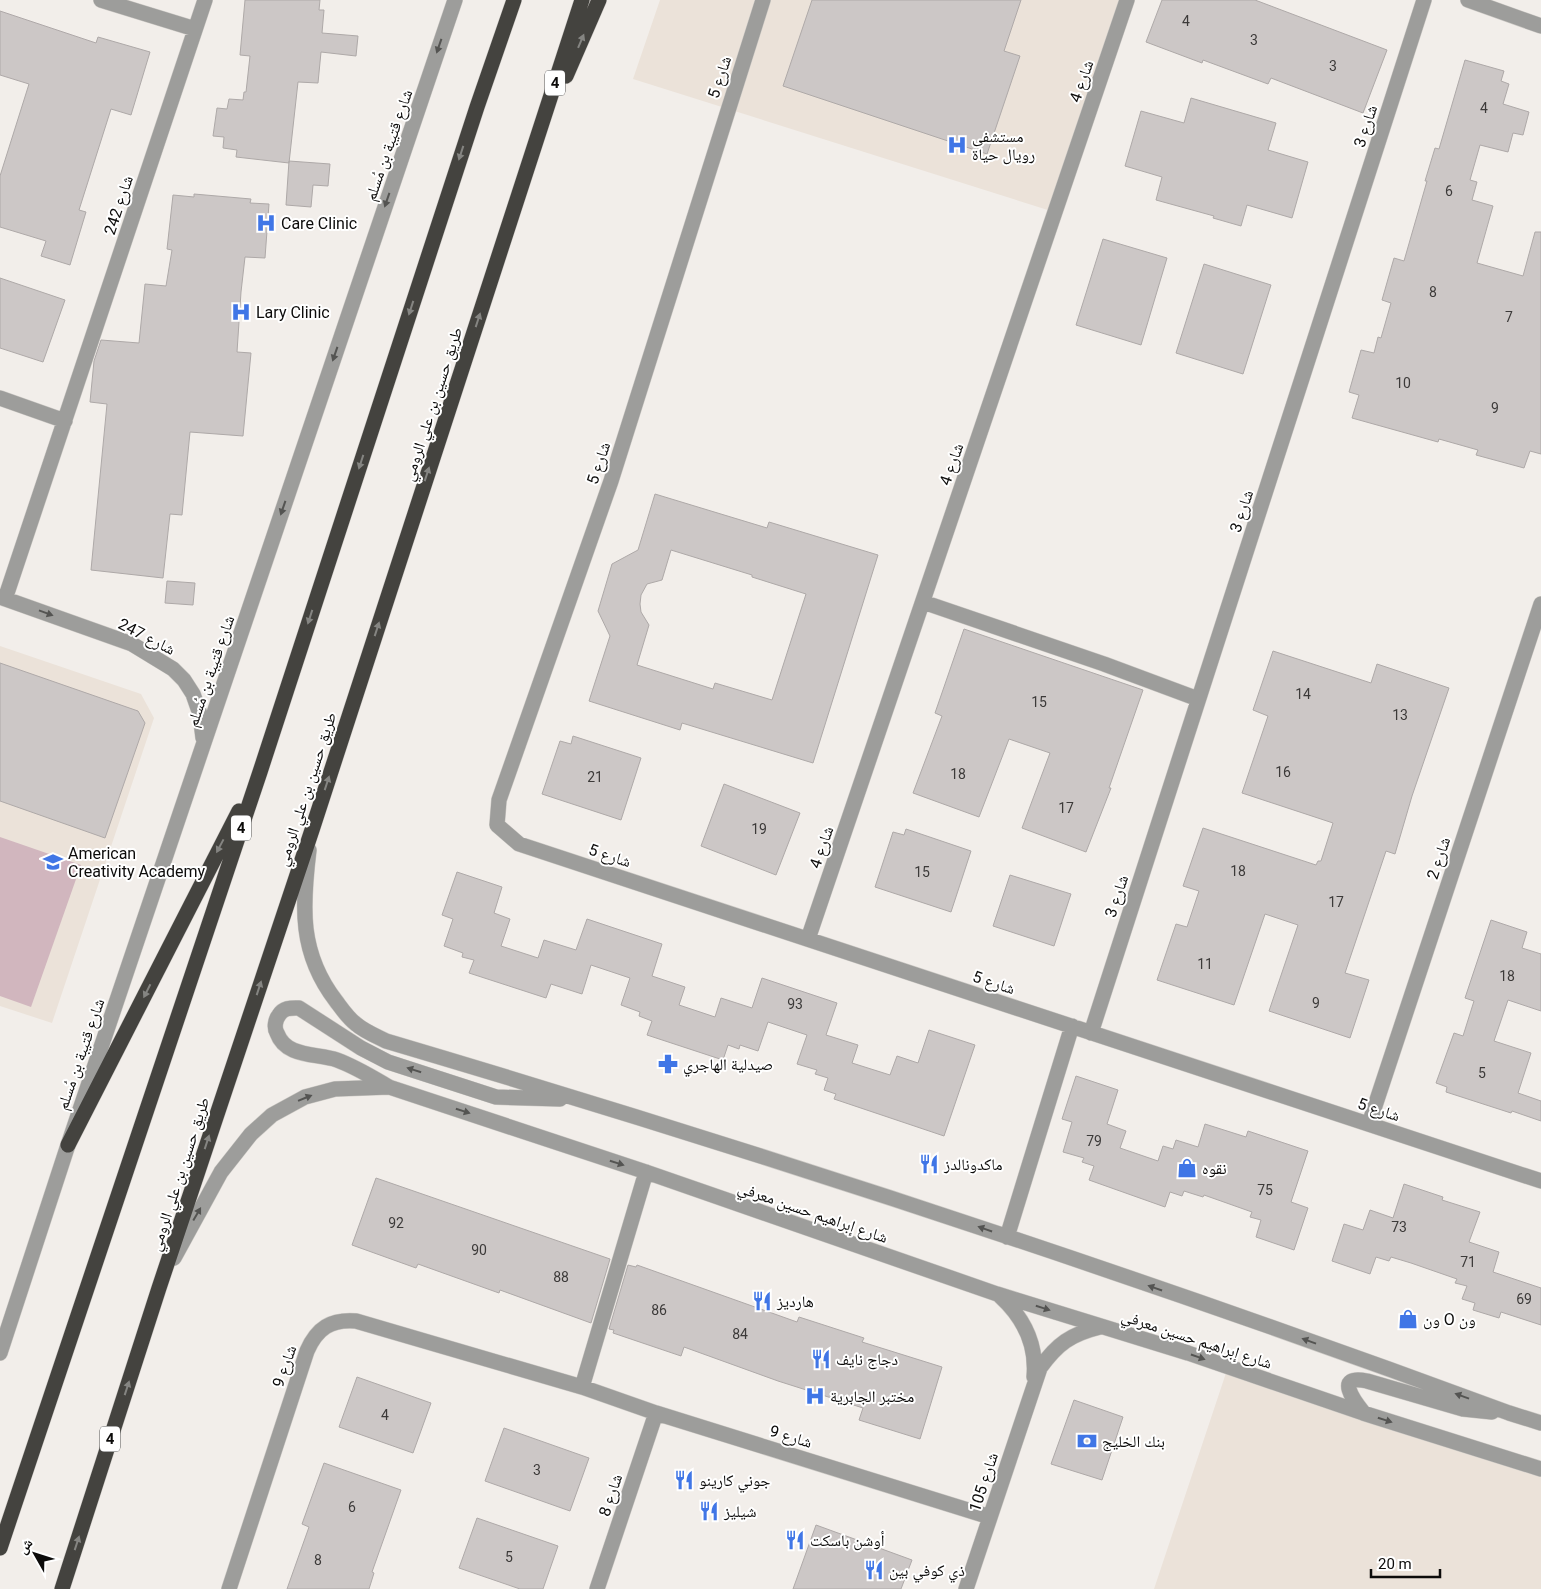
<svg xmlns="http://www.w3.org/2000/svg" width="1541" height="1589" font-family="Roboto,'Noto Naskh Arabic',sans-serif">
<rect width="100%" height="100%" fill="#f2eeea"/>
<path fill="#ebe2d9" d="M660 0H1119L1051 211 633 79Z
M0 646 141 694 154 718 52 1023 0 1006Z
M1228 1367 1541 1470V1589H1154Z"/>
<path fill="#d1b6be" d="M0 837 81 865 31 1007 0 996Z"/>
<path fill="#ccc7c6" stroke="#aea9a8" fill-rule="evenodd" d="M245 0H320L319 10H324L322 33 358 36 356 56 321 52 318 83 298 82 289 163 236 157 237 150 223 148 224 137 213 136 217 108 227 109 229 99 243 100 244 92H246L250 56 240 55Z
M812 0H1021L1004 51 1020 56 987 154 783 86Z
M1162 0H1255L1387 50 1363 113 1271 78 1268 84 1203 60 1202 63 1146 42Z
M0 11 96 43 98 37 150 52 131 115 111 109 79 210 86 212 70 265 41 256 46 241 0 227V176L29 84 0 75Z
M1465 60 1504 71 1501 81 1509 84 1503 104 1529 112 1523 135 1513 133 1508 152 1480 145 1470 180 1477 182 1472 200 1493 206 1477 263 1523 276 1535 232H1541V454L1530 451 1524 468 1476 455 1478 450 1439 439 1438 442 1352 418 1359 395 1349 392 1361 350 1374 353 1378 337 1381 338 1391 303 1382 300 1394 258 1404 261 1427 181H1425L1435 148 1439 149Z
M1191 98 1276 123 1268 150 1308 162 1292 218 1247 205 1241 226 1213 218 1214 216 1156 200 1162 177 1125 166 1141 111 1184 123Z
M289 161 330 164 328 186 313 185 311 207 286 205Z
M194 194 251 199 250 203 269 204 265 258 245 257 241 292 237 352 251 353 243 436 190 432 182 515 170 514 163 578 91 570 107 404 90 402 94 361 101 340 139 343 145 284 166 286 172 250 167 249 173 195 194 197Z
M1103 239 1167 258 1141 345 1076 325Z
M1204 264 1271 285 1243 374 1176 353Z
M0 278 65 300 43 362 0 348Z
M655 494 767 528 769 522 878 555 813 763 682 723 680 730 589 701 610 636 598 611 612 564 638 550ZM671 550 752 575V577L806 594 772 700 715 683 713 689 637 665 649 625 641 612 640 604 641 595 647 584 662 580Z
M167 581 195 583 193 605 165 603Z
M964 629 1143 690 1109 788H1111L1086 852 1022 828 1050 753 1009 739 979 817 913 793 942 716 935 713Z
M1273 651 1371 683 1377 664 1449 688 1412 796 1395 854 1386 851 1345 973 1369 980 1350 1038 1269 1011 1298 925 1265 914 1234 1005 1157 980 1176 924 1187 927 1199 891 1183 886 1203 828 1316 865 1318 861H1321L1333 823 1242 793 1268 716 1253 710Z
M0 663 138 711 145 723 105 838 0 801Z
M573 736 641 758 621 820 542 794 560 741 571 744Z
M724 784 800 813 776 875 701 846Z
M906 829 971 851 951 912 875 887 893 832 904 835Z
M457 872 502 887 494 913 510 919 501 946 538 958 544 940 576 950 587 919 662 944 652 976 685 987 679 1005 715 1017 721 998 752 1008 762 978 837 1003 826 1035 858 1045 852 1063 890 1075 897 1056 918 1063 929 1030 975 1045 944 1136 834 1099 836 1094 824 1090 828 1078 815 1074 817 1070 797 1064 807 1035 768 1022 758 1051 740 1045 739 1049 728 1045 723 1060 647 1035 652 1021 639 1016 640 1012 621 1005 630 978 591 965 582 994 551 984 546 998 469 973 474 960 462 957 463 953 444 946 453 919 442 915Z
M1010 875 1071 894 1054 946 993 926Z
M1491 920 1527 932 1522 948 1541 954V1011L1508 1000 1494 1041 1531 1053 1518 1093 1541 1101V1121L1512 1111 1511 1113 1446 1092 1447 1087 1436 1083 1454 1033 1463 1036 1474 1001 1465 998Z
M1076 1076 1118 1090 1107 1124 1126 1131 1120 1148 1158 1161 1163 1146 1173 1149 1176 1140 1198 1147 1205 1124 1246 1137 1248 1131 1308 1151 1291 1202 1308 1208 1294 1250 1256 1237 1261 1220 1250 1217 1252 1212 1204 1195 1203 1197 1184 1191 1182 1196 1170 1192 1165 1207 1089 1180 1094 1166 1082 1162 1084 1158 1063 1152 1072 1122 1062 1119Z
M376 1178 610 1259 591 1323 500 1290 499 1293 418 1264 416 1268 352 1245Z
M1404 1184 1443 1197 1442 1200 1480 1212 1469 1242 1499 1252 1493 1272 1541 1288V1325L1501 1312 1499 1318 1473 1310 1475 1303 1462 1299 1467 1286 1455 1283 1457 1279 1411 1263 1391 1257 1389 1261 1376 1257 1370 1274 1332 1261 1344 1224 1363 1230 1370 1210 1393 1218Z
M628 1265 636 1267 637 1265 797 1322 799 1317 864 1338 862 1342 942 1367 920 1439 859 1420 863 1408 778 1381 684 1347 681 1356 613 1333 614 1330 609 1329Z
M357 1377 431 1403 413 1453 339 1427Z
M1074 1400 1123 1417 1102 1480 1051 1464Z
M504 1428 589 1458 570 1511 485 1481Z
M324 1463 401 1490 372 1572 374 1573 369 1589H287L309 1527 302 1524Z
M477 1518 558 1546 543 1589H520L459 1568Z
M816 1525 912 1560 901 1589H793Z"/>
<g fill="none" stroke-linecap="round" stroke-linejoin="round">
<defs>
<path id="minor" d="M101 0 195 29
M763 0 611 481 499 800 497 825 519 844 1541 1181
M1468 0 1541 26
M0 398 65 421
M0 597 132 644 173 669 184 680 193 694 200 714 203 738
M5 599 205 0
M923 602 1104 664 1198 699
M309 850C302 907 299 953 336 1001 342 1009 348 1018 356 1024 364 1031 376 1036 386 1041 764 1153 1139 1276 1509 1413L1541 1423
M808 939 1127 0
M1091 1033 1424 0
M389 1087C372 1077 356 1067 337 1060 317 1053 286 1058 277 1033 274 1028 275 1020 279 1015 284 1007 292 1008 299 1008L361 1048 388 1062 496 1097 560 1099
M1369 1124 1541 604
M1007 1237 1072 1026
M174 1258 221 1172 251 1134 272 1115 305 1097 335 1089 389 1087 646 1172 997 1294 1188 1353 1363 1413 1541 1469
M1000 1296C1024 1318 1037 1344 1034 1377
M0 1353 68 1145 455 0
M582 1387 646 1172
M1363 1412C1354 1401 1334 1374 1367 1381L1463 1409 1492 1412
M229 1589 307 1351C317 1328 331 1319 356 1321L582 1387 656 1413 990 1517
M597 1589 656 1413
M966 1589 1040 1368C1057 1344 1071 1334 1100 1327"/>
<path id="highway" d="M566 76 599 0
M68 1145 239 811
M0 1548 260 772 477 107 514 0
M62 1589 159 1288 312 830 582 0"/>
</defs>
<use href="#minor" stroke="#cdcac6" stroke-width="16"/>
<use href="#highway" stroke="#cdcac6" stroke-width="16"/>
<use href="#minor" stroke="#9d9d9b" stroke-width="15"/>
<use href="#highway" stroke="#44433f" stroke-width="15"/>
</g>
<defs><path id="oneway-solid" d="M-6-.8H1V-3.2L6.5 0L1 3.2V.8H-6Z" transform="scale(1.25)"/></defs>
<g fill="#858582">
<use href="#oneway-solid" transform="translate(581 41) rotate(-67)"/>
<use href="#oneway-solid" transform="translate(461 153) rotate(108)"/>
<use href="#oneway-solid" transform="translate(411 308) rotate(108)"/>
<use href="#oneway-solid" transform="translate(478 320) rotate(-72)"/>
<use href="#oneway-solid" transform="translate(361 462) rotate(108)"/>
<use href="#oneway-solid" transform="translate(427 474) rotate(-72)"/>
<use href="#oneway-solid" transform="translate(310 617) rotate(108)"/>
<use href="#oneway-solid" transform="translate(377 629) rotate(-72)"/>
<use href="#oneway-solid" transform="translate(327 783) rotate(-72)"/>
<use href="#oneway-solid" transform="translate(220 846) rotate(118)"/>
<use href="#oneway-solid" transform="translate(259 988) rotate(-72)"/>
<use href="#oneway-solid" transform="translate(147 991) rotate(117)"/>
<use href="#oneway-solid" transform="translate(207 1142) rotate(-72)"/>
<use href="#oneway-solid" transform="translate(127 1388) rotate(-72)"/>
<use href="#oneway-solid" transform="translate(77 1543) rotate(-72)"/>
</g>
<g fill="#545452">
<use href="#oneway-solid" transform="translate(439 46) rotate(109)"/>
<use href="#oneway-solid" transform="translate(387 200) rotate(109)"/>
<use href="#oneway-solid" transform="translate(335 354) rotate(109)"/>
<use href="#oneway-solid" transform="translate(283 508) rotate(109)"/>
<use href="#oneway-solid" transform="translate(46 613) rotate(20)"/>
<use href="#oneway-solid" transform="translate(414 1070) rotate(-162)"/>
<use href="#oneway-solid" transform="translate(305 1098) rotate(-22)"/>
<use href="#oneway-solid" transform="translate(463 1111) rotate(18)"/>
<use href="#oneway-solid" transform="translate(617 1163) rotate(18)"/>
<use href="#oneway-solid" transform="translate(197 1214) rotate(-60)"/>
<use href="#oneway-solid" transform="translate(985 1229) rotate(-161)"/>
<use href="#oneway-solid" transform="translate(1155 1288) rotate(-161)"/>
<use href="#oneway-solid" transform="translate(1043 1308) rotate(17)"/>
<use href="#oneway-solid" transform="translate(1309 1341) rotate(-160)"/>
<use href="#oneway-solid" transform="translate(1198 1357) rotate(19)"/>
<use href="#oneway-solid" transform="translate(1462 1396) rotate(-160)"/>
<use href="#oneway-solid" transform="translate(1385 1420) rotate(18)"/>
</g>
<defs>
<symbol id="hospital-bare" viewBox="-9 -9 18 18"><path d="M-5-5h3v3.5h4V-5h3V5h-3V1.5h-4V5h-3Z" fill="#4076e6" stroke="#fff" stroke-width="2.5" paint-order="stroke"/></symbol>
<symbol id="school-bare" viewBox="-9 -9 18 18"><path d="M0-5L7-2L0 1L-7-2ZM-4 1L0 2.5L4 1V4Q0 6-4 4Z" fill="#4076e6" stroke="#fff" stroke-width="2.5" paint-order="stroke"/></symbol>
<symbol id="pharmacy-bare" viewBox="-9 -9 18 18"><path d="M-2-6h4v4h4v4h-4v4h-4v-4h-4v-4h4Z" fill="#4076e6" stroke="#fff" stroke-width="2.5" paint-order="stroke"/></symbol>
<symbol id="restaurant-bare" viewBox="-9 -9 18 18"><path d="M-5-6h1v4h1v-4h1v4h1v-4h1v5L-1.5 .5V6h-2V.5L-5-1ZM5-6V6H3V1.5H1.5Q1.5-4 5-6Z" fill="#4076e6" stroke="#fff" stroke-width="2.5" paint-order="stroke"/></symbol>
<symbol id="shop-bare" viewBox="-9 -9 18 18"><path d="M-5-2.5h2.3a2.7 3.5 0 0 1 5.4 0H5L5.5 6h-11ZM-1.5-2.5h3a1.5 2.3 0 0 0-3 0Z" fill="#4076e6" stroke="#fff" stroke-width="2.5" paint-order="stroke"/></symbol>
<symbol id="bank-bare" viewBox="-9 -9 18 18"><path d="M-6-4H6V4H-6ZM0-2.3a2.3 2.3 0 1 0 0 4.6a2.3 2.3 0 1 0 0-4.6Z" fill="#4076e6" stroke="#fff" stroke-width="2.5" paint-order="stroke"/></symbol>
</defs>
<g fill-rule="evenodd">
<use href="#hospital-bare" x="943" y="131" width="28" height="28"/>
<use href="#hospital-bare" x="252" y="209" width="28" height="28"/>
<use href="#hospital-bare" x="227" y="298" width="28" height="28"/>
<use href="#school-bare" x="39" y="848" width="28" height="28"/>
<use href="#pharmacy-bare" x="654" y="1050" width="28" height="28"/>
<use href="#restaurant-bare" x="915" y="1150" width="28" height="28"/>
<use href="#shop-bare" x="1173" y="1154" width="28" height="28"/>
<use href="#restaurant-bare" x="748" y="1287" width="28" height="28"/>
<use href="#shop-bare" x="1394" y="1305" width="28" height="28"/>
<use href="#restaurant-bare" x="807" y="1345" width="28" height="28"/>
<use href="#hospital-bare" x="801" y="1382" width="28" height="28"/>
<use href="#bank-bare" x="1073" y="1427" width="28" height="28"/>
<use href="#restaurant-bare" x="670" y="1466" width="28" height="28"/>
<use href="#restaurant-bare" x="695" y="1497" width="28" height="28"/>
<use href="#restaurant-bare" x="781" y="1526" width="28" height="28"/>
<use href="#restaurant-bare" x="860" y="1556" width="28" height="28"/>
</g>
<g text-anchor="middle" stroke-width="4" stroke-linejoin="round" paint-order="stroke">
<g font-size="14" fill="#3c3a39">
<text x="1186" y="26">4</text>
<text x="1254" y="45">3</text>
<text x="1333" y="71">3</text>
<text x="1484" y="113">4</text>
<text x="1449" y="196">6</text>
<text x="1433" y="297">8</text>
<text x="1509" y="322">7</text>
<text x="1403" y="388">10</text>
<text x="1495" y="413">9</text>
<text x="1303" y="699">14</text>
<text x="1039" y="707">15</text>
<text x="1400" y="720">13</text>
<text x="1283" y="777">16</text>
<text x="958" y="779">18</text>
<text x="595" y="782">21</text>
<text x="1066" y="813">17</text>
<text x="759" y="834">19</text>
<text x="1238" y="876">18</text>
<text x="922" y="877">15</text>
<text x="1336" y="907">17</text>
<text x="1205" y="969">11</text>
<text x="1507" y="981">18</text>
<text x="1316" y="1008">9</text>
<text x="795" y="1009">93</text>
<text x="1482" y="1078">5</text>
<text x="1094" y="1146">79</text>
<text x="1265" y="1195">75</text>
<text x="396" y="1228">92</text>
<text x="1399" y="1232">73</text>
<text x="479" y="1255">90</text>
<text x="1468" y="1267">71</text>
<text x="561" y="1282">88</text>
<text x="1524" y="1304">69</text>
<text x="659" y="1315">86</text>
<text x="740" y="1339">84</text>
<text x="385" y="1420">4</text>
<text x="537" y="1475">3</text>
<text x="352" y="1512">6</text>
<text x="509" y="1562">5</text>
<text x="318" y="1565">8</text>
</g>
<g fill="#fff" stroke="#555454" stroke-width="1">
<rect x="545" y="70.5" width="20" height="25" rx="4"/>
<rect x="231" y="815.5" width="20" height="25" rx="4"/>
<rect x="100" y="1426.5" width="20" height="25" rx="4"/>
</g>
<g font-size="15" font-weight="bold" fill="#0c0b0a">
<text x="555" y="88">4</text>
<text x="241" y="833">4</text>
<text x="110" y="1444">4</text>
</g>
<g font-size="16" fill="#0c0b0a" stroke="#fff">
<text transform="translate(719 77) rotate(-72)" y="6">شارع 5</text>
<text transform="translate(1081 81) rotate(-71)" y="6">شارع 4</text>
<text transform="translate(1365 126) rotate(-72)" y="6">شارع 3</text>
<text transform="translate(388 145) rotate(-71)" y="6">شارع قتيبة بن مُسلم</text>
<text transform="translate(118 205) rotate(-72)" y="6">شارع 242</text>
<text transform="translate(432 404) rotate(-72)" y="6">طريق حسين بن علي الرومي</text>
<text transform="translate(598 463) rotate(-72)" y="6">شارع 5</text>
<text transform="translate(951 464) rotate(-71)" y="6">شارع 4</text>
<text transform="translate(1241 511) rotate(-72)" y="6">شارع 3</text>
<text transform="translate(147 636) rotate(27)" y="6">شارع 247</text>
<text transform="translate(210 671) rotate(-71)" y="6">شارع قتيبة بن مُسلم</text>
<text transform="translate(306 789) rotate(-72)" y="6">طريق حسين بن علي الرومي</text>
<text transform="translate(821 847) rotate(-71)" y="6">شارع 4</text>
<text transform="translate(610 855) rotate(18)" y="6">شارع 5</text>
<text transform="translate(1438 858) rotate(-72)" y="6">شارع 2</text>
<text transform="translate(1116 896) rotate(-72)" y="6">شارع 3</text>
<text transform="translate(994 982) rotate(18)" y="6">شارع 5</text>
<text transform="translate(80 1054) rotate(-71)" y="6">شارع قتيبة بن مُسلم</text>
<text transform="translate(1379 1109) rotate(18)" y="6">شارع 5</text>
<text transform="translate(179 1174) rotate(-72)" y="6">طريق حسين بن علي الرومي</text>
<text transform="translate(813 1212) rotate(19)" y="6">شارع إبراهيم حسين معرفي</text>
<text transform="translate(1197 1339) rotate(18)" y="6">شارع إبراهيم حسين معرفي</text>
<text transform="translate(284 1366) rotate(-71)" y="6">شارع 9</text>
<text transform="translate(791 1436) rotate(17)" y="6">شارع 9</text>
<text transform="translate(983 1482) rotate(-72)" y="6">شارع 105</text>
<text transform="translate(610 1495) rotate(-72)" y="6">شارع 8</text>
</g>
<g font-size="16" fill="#0c0b0a" stroke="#fff" text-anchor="start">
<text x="972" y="142">مستشفى<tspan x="972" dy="18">رويال حياة</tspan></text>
<text x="281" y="229">Care Clinic</text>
<text x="256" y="318">Lary Clinic</text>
<text x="68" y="859">American<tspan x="68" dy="18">Creativity Academy</tspan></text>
<text x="683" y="1070">صيدلية الهاجري</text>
<text x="944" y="1170">ماكدونالدز</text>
<text x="1202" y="1174">نقوه</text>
<text x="777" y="1307">هارديز</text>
<text x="1423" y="1325">ون O ون</text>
<text x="836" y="1365">دجاج نايف</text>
<text x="830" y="1402">مختبر الجابرية</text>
<text x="1102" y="1447">بنك الخليج</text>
<text x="699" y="1486">جوني كارينو</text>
<text x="724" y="1517">شيليز</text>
<text x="810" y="1546">أوشن باسكت</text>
<text x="889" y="1576">ذي كوفي بين</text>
</g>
</g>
<g transform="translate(35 1554) rotate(309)" stroke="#ffffff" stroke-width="4" paint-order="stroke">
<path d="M0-4L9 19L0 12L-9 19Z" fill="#0c0b0a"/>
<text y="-8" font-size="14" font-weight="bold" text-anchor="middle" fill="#0c0b0a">ش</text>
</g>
<path d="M1371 1569v8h69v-8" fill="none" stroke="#0c0b0a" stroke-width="2.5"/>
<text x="1378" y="1569" font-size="15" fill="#0c0b0a" stroke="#ffffff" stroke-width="4" paint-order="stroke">20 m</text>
</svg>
